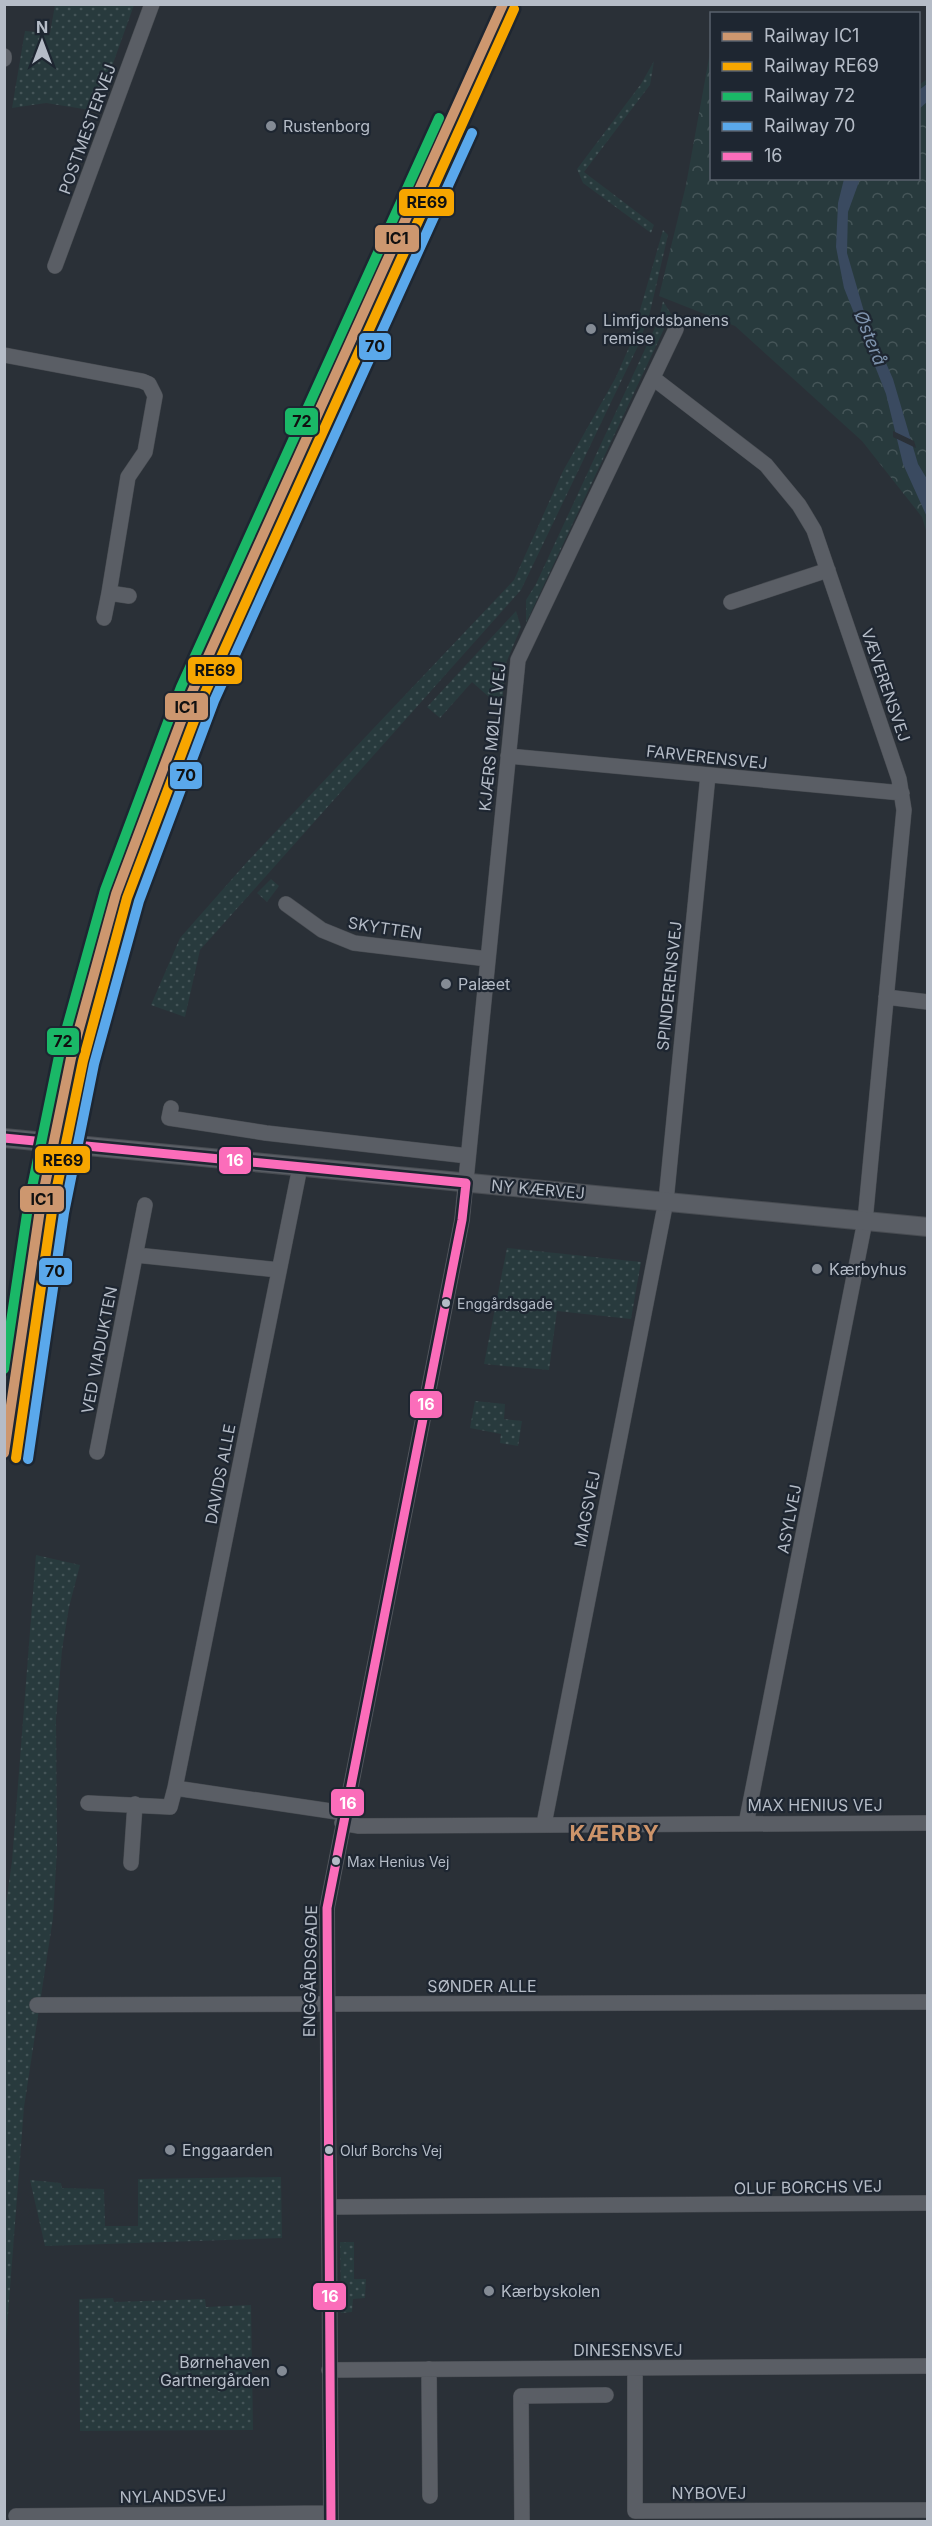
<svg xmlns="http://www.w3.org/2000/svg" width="932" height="2526" font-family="Inter,sans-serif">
<defs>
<pattern id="green-dots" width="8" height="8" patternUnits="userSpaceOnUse" patternTransform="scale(1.5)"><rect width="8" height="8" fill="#283a3d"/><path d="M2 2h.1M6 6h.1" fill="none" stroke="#455558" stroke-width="1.8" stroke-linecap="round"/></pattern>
<pattern id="forest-crowns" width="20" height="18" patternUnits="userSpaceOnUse" patternTransform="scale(1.5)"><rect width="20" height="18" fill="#283a3d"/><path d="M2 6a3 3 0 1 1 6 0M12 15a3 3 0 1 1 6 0" fill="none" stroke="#455558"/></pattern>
</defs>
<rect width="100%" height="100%" fill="#2a3037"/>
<path fill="url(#green-dots)" d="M55 5H134L96 111 46 103 12 108 25 31 50 33Z
M654 61 650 85 584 172 654 225 651 233 583 183 577 169 641 84Z
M663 230 668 235 650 312 638 346 521 590 200 950 185 1017 151 1005 180 938 247 862 514 580 563 471 616 377 630 345Z
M663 301 671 314 526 623V600L536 584 659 319Z
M516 611 521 627 506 663 502 703 489 697 472 682 440 718 427 707Z
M271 879 279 886 267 902 257 893Z
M507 1248 641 1262 631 1319 557 1311 549 1370 484 1364Z
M475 1401 505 1404 504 1419 522 1421 518 1446 500 1443 501 1434 470 1428Z
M36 1555 80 1565 69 1607 62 1650 56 1719 57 1850 53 1918 24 2107 5 2353 4 1918 12 1861Z
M281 2177 282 2238 45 2246 30 2180 61 2183 62 2188 104 2189 105 2226H138V2179Z
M340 2242H354V2279H366L365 2298 353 2299 352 2312 341 2313Z
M113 2298 114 2302 205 2299 206 2307 251 2305 253 2430 80 2431 79 2299Z"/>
<path fill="url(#forest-crowns)" d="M711 47 712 178H918L919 85 927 79V534L922 517 862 441 735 326 659 296 686 185Z"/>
<path fill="#3a4a60" d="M927 84V102L919 109V90Z
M844 179H860L848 212 847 253 865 315 893 379 918 464 927 479V517L903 464 886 394 844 288 836 247 838 203Z"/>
<path fill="#2a3037" d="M893 431 914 441 916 448 893 437Z"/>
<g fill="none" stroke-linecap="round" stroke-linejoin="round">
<defs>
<path id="minor" d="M4 56V59
M55 266 152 4
M4 355 142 381 149 384 155 396 145 452 128 477 109 593
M653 378 766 465 799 505 814 530 899 779 904 810 865 1221 746 1824
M731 602 828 570
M104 618 109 593 129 596
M508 756 902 793
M286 904 322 930 354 943 488 959
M886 997 928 1002
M171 1108 169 1118 266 1133 468 1156
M300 1167 175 1788 344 1813
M136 1255 279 1270
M97 1452 145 1205
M88 1803 170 1807 175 1788
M342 1823 359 1826 928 1823
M544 1824 666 1201 708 775
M131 1863 135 1804
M37 2005 928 2002
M329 2207 928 2203
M635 2368V2511L928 2510
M429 2369 430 2496
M329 2370 928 2366
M16 2516 331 2513
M331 2522 327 1908 462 1220 518 660 676 329
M522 2522 521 2396 606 2395"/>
<path id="tertiary" d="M4 1138 928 1227"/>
</defs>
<use href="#minor" stroke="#484c52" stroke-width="16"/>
<use href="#tertiary" stroke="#484c52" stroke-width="20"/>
<use href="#minor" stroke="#5a5e65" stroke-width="15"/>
<use href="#tertiary" stroke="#5a5e65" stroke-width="18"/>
<defs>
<path id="bus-1" d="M4 1138 466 1183
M331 2522 327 1908 462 1220 466 1183"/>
</defs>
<use href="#bus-1" stroke="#1e2631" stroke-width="14"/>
<use href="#bus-1" stroke="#fb6dba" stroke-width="9"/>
<defs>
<path id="rail-1" d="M4 1453 40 1209 71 1058 116 894 192 692 503 4"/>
<path id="rail-2" d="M16 1458 52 1211 83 1061 127 898 203 697 514 9"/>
<path id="rail-3" d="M4 1369 28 1207 59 1056 105 890 181 687 439 118"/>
<path id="rail-4" d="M28 1459 64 1213 94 1064 139 901 214 701 472 133"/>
</defs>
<use href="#rail-1" stroke="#1e2631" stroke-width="15"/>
<use href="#rail-2" stroke="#1e2631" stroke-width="15"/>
<use href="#rail-3" stroke="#1e2631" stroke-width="15"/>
<use href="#rail-4" stroke="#1e2631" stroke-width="15"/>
<use href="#rail-1" stroke="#cd976f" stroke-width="10"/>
<use href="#rail-2" stroke="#f7a600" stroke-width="10"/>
<use href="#rail-3" stroke="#1ab867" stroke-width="10"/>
<use href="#rail-4" stroke="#5aa8eb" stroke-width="10"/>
</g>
<g fill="#848b95" stroke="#1e2631" stroke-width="2">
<circle cx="271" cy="126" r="6"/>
<circle cx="591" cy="329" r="6"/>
<circle cx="446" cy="984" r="6"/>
<circle cx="817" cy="1269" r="6"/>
<circle cx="170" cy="2150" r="6"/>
<circle cx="489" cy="2291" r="6"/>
<circle cx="282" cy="2371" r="6"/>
</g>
<g fill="#b5bcc7" stroke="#1e2631" stroke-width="2">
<circle cx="446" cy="1303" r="5"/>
<circle cx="336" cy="1861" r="5"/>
<circle cx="329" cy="2150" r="5"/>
</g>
<g text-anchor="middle" stroke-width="4.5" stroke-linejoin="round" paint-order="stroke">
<g font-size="14" fill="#b5bcc7" stroke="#1e2631" text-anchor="start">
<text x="457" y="1309">Enggårdsgade</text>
<text x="347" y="1867">Max Henius Vej</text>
<text x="340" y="2156">Oluf Borchs Vej</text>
</g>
<g font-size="16" fill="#b5bcc7" stroke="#1e2631" text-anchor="start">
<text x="283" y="132">Rustenborg</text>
<text x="603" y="326">Limfjordsbanens<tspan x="603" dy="18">remise</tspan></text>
<text x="458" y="990">Palæet</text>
<text x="829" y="1275">Kærbyhus</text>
<text x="182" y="2156">Enggaarden</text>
<text x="501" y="2297">Kærbyskolen</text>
<text x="270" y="2368" text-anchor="end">Børnehaven<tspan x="270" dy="18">Gartnergården</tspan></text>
</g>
<g font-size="16" fill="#b5bcc7" stroke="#1e2631">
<text transform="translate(87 129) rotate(-70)" y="6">POSTMESTERVEJ</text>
<text transform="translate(886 685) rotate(71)" y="6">VÆVERENSVEJ</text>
<text transform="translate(492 737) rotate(-84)" y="6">KJÆRS MØLLE VEJ</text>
<text transform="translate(707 757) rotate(6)" y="6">FARVERENSVEJ</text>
<text transform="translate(385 928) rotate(9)" y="6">SKYTTEN</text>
<text transform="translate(669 986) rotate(-84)" y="6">SPINDERENSVEJ</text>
<text transform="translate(538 1189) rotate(5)" y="6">NY KÆRVEJ</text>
<text transform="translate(99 1350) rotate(-79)" y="6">VED VIADUKTEN</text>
<text transform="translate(220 1474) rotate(-79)" y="6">DAVIDS ALLE</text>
<text transform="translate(587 1509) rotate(-79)" y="6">MAGSVEJ</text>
<text transform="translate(789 1519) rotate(-79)" y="6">ASYLVEJ</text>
<text x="815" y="1811">MAX HENIUS VEJ</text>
<text transform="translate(310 1971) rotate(-89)" y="6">ENGGÅRDSGADE</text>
<text x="482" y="1992">SØNDER ALLE</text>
<text transform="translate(808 2187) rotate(-1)" y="6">OLUF BORCHS VEJ</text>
<text x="628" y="2356">DINESENSVEJ</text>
<text x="709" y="2499">NYBOVEJ</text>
<text transform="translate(173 2496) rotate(-1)" y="6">NYLANDSVEJ</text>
</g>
<g font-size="18" font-style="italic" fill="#7e93ad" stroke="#1e2631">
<text transform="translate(870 338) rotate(68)" y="6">Østerå</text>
</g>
<g font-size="22" font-weight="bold" letter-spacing="1.5" fill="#cd946a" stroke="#1e2631">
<text x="615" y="1841">KÆRBY</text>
</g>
</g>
<g stroke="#1e2631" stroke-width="2">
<rect x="398" y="188" width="57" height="29" rx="6" fill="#f7a600"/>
<rect x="374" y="224" width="46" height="29" rx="6" fill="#cd976f"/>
<rect x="358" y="332" width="34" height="29" rx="6" fill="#5aa8eb"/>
<rect x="284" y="407" width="35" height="29" rx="6" fill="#1ab867"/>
<rect x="187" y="656" width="56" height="29" rx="6" fill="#f7a600"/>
<rect x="164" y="692" width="45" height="29" rx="6" fill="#cd976f"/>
<rect x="169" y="761" width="34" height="29" rx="6" fill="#5aa8eb"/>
<rect x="46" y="1027" width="34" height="29" rx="6" fill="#1ab867"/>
<rect x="34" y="1145" width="57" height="29" rx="6" fill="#f7a600"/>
<rect x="218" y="1146" width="34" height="29" rx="6" fill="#fb6dba"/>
<rect x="19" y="1185" width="46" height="28" rx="6" fill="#cd976f"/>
<rect x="38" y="1257" width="35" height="29" rx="6" fill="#5aa8eb"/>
<rect x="409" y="1390" width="34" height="29" rx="6" fill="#fb6dba"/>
<rect x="330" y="1788" width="35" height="29" rx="6" fill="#fb6dba"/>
<rect x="312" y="2282" width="35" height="29" rx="6" fill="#fb6dba"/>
</g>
<g font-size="16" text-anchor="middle" font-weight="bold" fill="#fff">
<text x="235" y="1166">16</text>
<text x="426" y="1410">16</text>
<text x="348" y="1809">16</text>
<text x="330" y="2302">16</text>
</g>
<g font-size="16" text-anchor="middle" font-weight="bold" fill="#111">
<text x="427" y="208">RE69</text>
<text x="397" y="244">IC1</text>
<text x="375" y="352">70</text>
<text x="302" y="427">72</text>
<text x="215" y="676">RE69</text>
<text x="186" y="713">IC1</text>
<text x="186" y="781">70</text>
<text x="63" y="1047">72</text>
<text x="63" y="1166">RE69</text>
<text x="42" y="1205">IC1</text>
<text x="55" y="1277">70</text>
</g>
<rect width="932" height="2526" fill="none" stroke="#b5bcc7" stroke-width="12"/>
<rect x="710" y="12" width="210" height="168" fill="#1e2631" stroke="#5a626d" stroke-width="1.5"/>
<rect x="722" y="32" width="30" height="9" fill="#cd976f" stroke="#5a626d" stroke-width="1.5"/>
<text x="764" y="42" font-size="18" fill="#b5bcc7">Railway IC1</text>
<rect x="722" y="62" width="30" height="9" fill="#f7a600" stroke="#5a626d" stroke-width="1.5"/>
<text x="764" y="72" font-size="18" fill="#b5bcc7">Railway RE69</text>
<rect x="722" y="92" width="30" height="9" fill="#1ab867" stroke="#5a626d" stroke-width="1.5"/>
<text x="764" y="102" font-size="18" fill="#b5bcc7">Railway 72</text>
<rect x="722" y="122" width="30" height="9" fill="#5aa8eb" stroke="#5a626d" stroke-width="1.5"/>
<text x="764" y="132" font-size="18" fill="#b5bcc7">Railway 70</text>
<rect x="722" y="152" width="30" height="9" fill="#fb6dba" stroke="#5a626d" stroke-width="1.5"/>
<text x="764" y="162" font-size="18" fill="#b5bcc7">16</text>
<g transform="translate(42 42)" stroke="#1e2631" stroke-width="4.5" paint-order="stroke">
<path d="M0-4.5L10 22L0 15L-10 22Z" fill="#b5bcc7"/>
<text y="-9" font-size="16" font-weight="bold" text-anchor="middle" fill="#b5bcc7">N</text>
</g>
</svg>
